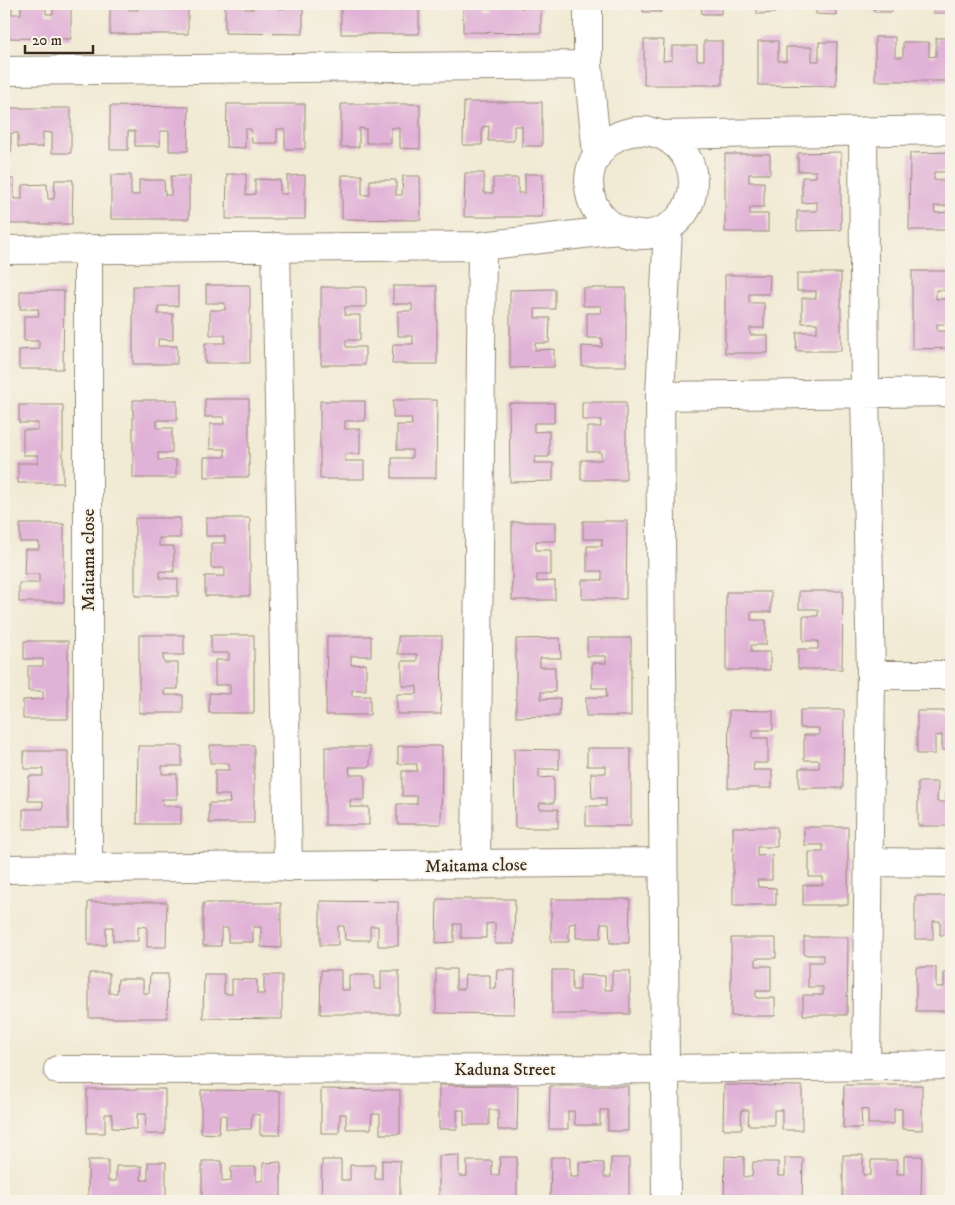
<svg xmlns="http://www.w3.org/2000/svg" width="955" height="1205" font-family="'IM FELL DW Pica',serif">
<rect width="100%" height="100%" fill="#f7f3e8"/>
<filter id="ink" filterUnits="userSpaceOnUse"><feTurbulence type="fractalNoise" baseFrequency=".02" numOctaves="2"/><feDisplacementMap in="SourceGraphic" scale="10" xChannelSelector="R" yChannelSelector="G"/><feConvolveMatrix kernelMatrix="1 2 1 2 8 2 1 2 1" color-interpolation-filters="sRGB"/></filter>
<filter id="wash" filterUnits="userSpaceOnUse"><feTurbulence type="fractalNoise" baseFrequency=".0096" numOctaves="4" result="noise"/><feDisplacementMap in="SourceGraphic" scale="20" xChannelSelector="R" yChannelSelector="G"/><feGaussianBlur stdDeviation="1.12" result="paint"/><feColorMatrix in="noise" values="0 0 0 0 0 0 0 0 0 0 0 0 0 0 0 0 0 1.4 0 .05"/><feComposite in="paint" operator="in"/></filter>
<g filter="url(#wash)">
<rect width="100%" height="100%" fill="#f1ead4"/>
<g id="blocks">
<path fill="#e1b2d7" d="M4 4H12V14H21V4H46V14H53V4H71V39L4 38Z
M110 4H129V10H138V4H163V9H170V4H188V34H110Z
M225 4H245V9H253V4H278V9H285V4H303V34L225 33Z
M341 4H361V10H369V4H394V10H401V4H419V34H341Z
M463 4H483V8H491V4H516V7L523 8V4H541V33L463 32Z
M643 4H661V12H643Z
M668 4H693V8H668Z
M701 4H721V14H702Z
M757 4H775V13L757 14Z
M782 4H808V9H782Z
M816 4H836V15L816 14Z
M874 4H892V12H874Z
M899 4H924V8L899 7Z
M933 4H951V13H933Z
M875 37H895V57H903V42H929V57L936 56V38H951V81H875Z
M644 40H664L663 61 672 60V46H697V60H704V41H722V85H644Z
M758 41H778V61H786V47H812V61H819V42H837L836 86 758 85Z
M464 102H542V146H522V126H514V141H488L489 126 482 127V145H463Z
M227 104H305V149H285V129H277V143H252L251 129H245V148L226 147Z
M341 104H420V149L400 148V128H391V143H366V129L359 128V147H341Z
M110 106 189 107 188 151H169V131H160V146H135V131H128V150H110Z
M4 108H71V153H52V133L43 132V147H18V133H11V152H4Z
M841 152V230L797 231V211H817V202L802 203V177H816V171H798V153Z
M951 152V172H934V180L949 181V206H934L935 213 951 212V230H909L910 153Z
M725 154H770V174H749V182H764V207H750V214H768V232H725Z
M465 173H484V193H493V178H518V193H525V174H543L542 217H464Z
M227 174H246V195L255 194V179L280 180V194H287V176L305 175V219H226Z
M111 175H131V195H139V180H164L165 195H171V176H189V219H111Z
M342 175H362V195H370V180H396V195H402L403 176H420L421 220 342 219Z
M4 179H14V199H22V185L47 184 48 199H54L55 180H73L72 224H4Z
M912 271H951V290H936V299H951V324H937V331H951V348L912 349Z
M797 273H841V351H796L797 332H817V323H802V298H816V291H797Z
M725 275H770L769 294H749V303H764V328H750V335H768V353H725Z
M206 285H250V363H205V343H225V335H210V310H225V303H206Z
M133 286H178V306H158V314H173V340L158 339V346H177V364H133Z
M393 286H437V364H392L393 344H413V336H398V311H412V304H393Z
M321 287H366V307H345V315H360V340H346V347H365V365H321Z
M583 288H626V366H582V346L602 347V338H587V313H601L602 306H583Z
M555 289V309H535V318H550L549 343H535V350L554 349V367L510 368V290Z
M20 291H64L63 369H19V350L39 349V341H24V316H39L38 309H20Z
M205 399H249V477H204V457H225V449H210V424H224V417H205Z
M133 400H177V420H157V428H172V453H158V460H176V478H133Z
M393 400H437L436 478H392V458H412V450H397V425H412L411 418H393Z
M320 401H365V421H345V429H360V454H345V461H364V479H320Z
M582 402H626V480H581V460H601V452H587V427H601V420H582Z
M509 403H554V423H534V432L549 431V457H535L534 463H553V481L510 482Z
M19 405H63V483H18V463H38V455H23V430H38V423H19Z
M135 518H180V538H159V546H174V572L160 571V578L178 579V596H135Z
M206 518H250V596H205V576H225V568H211V543H225V536H206Z
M583 521H627L626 599H582V580H602V571H587V546H602V539H583Z
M512 522H556V541H536V550H551V575H537V582L555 581V600H512Z
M20 524H64V602H19V583H39V574H24L25 549H39V542H20Z
M799 591H843L842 669H798V649H818V641H803V616H818V609H799Z
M726 592H771V612H751V620H766V645H751V652H770V670H726Z
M139 635H184V655H163L164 663H178V689H164V695H183V713H139Z
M211 635H254V713H209V693L230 694V685H215V660H229V653H211Z
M327 636H371V656H351V665L366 664V690H352V696H370V715H326Z
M398 636H442L441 714H397V694H417V686H402V661H417V654H398Z
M560 638 561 658H540V667H555V692H541V699L560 698 559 716 516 717V639Z
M587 638H631V716H586V697H607L606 688H592V663H606V656H587Z
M24 641H68V719H23V700L43 699V691H28V666H43V659H24Z
M729 710 773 711V730H753V738H768V763H754L753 770H772V788H728Z
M800 710H844L843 788H799V768H819V760H804V735H819V728H800Z
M917 711H951V750H942V735L935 736V754H917Z
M210 745H254V823H209V803H230L229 795H215V770H229V763H210Z
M138 746H182V766H162V774H177V799H162L163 806H181V824H137Z
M398 746H442L441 824H397V804H417V796H402V771H417V764H398Z
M325 747H370V767H349L350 775H365V800H350V807H369V825H325Z
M587 748H631V826H586V806H606V798H592L591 773H606V766H587Z
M514 749 559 750V769H539V778L554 777V803H540L539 809H558V828H515Z
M24 751H68V829H23V809H43V801H28L29 776H43V769H24Z
M918 782H938L937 802H946V787H951V826H918Z
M733 827H777V847H757V856L772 855V880H757L758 887 776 888V905H733Z
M804 827H848V905H803V885H823V877H809V852H823V845H804Z
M915 896H951V935H940V921H933V939H915Z
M437 899H515L514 944H495V923L486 924V938H461V924H454V942L436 943Z
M551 899H630L629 943H610L609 923H601V938H576V923L569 924V942H551Z
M320 901 398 902V946H378V926H370V940H345L344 926H338V945H320Z
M88 902H167L166 947H147V927L138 926V941H113V927H106V945H88Z
M203 903H281V948L261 947V927H253V942H228V928H221V946H203Z
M804 937H848L847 1015H803V995H823V987H808V962H823V955H804Z
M731 938H776V958H756V966H771V991H756V998H775V1016H731Z
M916 967H936V987H944V973L951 972V1011H916Z
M436 969H456V989H464L465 975H490V989H496L497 970H515L514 1014 436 1013Z
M321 970H341V990H349V975H374V989H381V971H399V1014H320Z
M552 970H572V990H580V975L605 976V990H612V971H630V1014H552Z
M89 973H109V993H117L118 979H143V993H149L150 974H168L167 1018H89Z
M204 974H224V994H232V979L257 980V994H264V975H282V1019L203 1018Z
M439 1085 518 1086 517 1130H498V1110H489V1125H464V1110H457V1129H439Z
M724 1085 802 1086V1130H782V1110H774V1125H748L749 1110H741L742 1129H723Z
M844 1085H922V1130L902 1129V1109H894V1124H868V1110L861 1109 862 1128H843Z
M550 1086H628V1131H608V1110H600V1125H575L574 1111H568V1129H549Z
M87 1089H165V1134H145L146 1114H137V1129L112 1128V1114H105V1133H87Z
M321 1089 400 1090V1134H380V1114H372L371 1129H346V1114H340L339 1133H321Z
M201 1090 280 1091V1135H260V1115L252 1114 251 1129H226V1115H220L219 1134 201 1133Z
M459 1155V1176H467V1161H492V1175H499L500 1157H517V1200H439V1156Z
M843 1155H863V1175H871V1160H897V1174H904V1156H922L921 1199H843Z
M725 1156 744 1157V1177H752L753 1162H778V1176H785V1158H803L802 1201H724Z
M551 1157H570V1177H579V1162L604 1163V1177H611V1158H629V1201H550Z
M88 1160H108V1181H116V1166H142L141 1180H148V1162H166V1201H88Z
M322 1160H341V1180H350V1165H375V1179H382V1160L400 1161V1201H321Z
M202 1161H222V1182L231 1181V1167H256V1181H263V1163L281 1162V1201H202Z"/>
</g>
</g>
<g filter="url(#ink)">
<use href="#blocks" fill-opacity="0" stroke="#968a79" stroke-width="1"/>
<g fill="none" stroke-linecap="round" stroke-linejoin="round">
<defs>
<path id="minor" d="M588 4V65L597 154
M4 71 588 65
M589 183a52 52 0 1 1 104 0a52 52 0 1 1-104 0Z
M863 132 865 393 871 675 866 1066
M661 135 951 130
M276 247 288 867
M88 249V870
M4 250 482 246 617 230
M660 396 951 392
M871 675H951
M870 862 951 863
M476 865 482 246
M4 869 663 862
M58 1070 665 1069 951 1065
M666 1201 660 396 668 228"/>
</defs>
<use href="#minor" stroke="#968a79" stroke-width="30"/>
<use href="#minor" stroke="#fff" stroke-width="28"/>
</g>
</g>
<g text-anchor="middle" stroke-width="4" stroke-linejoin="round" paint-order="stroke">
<g font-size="18" fill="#3b2a1e" stroke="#f7f3e8">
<text transform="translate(88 560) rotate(-90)" y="6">Maitama close</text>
<text transform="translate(476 865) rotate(-1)" y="6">Maitama close</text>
<text x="505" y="1075">Kaduna Street</text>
</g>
</g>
<rect width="955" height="1205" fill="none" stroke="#f7f3e8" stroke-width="20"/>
<path d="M25 45v8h68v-8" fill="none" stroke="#3b2a1e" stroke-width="2.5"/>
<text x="32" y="45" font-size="15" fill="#3b2a1e" stroke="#f7f3e8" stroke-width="4" paint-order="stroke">20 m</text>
</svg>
